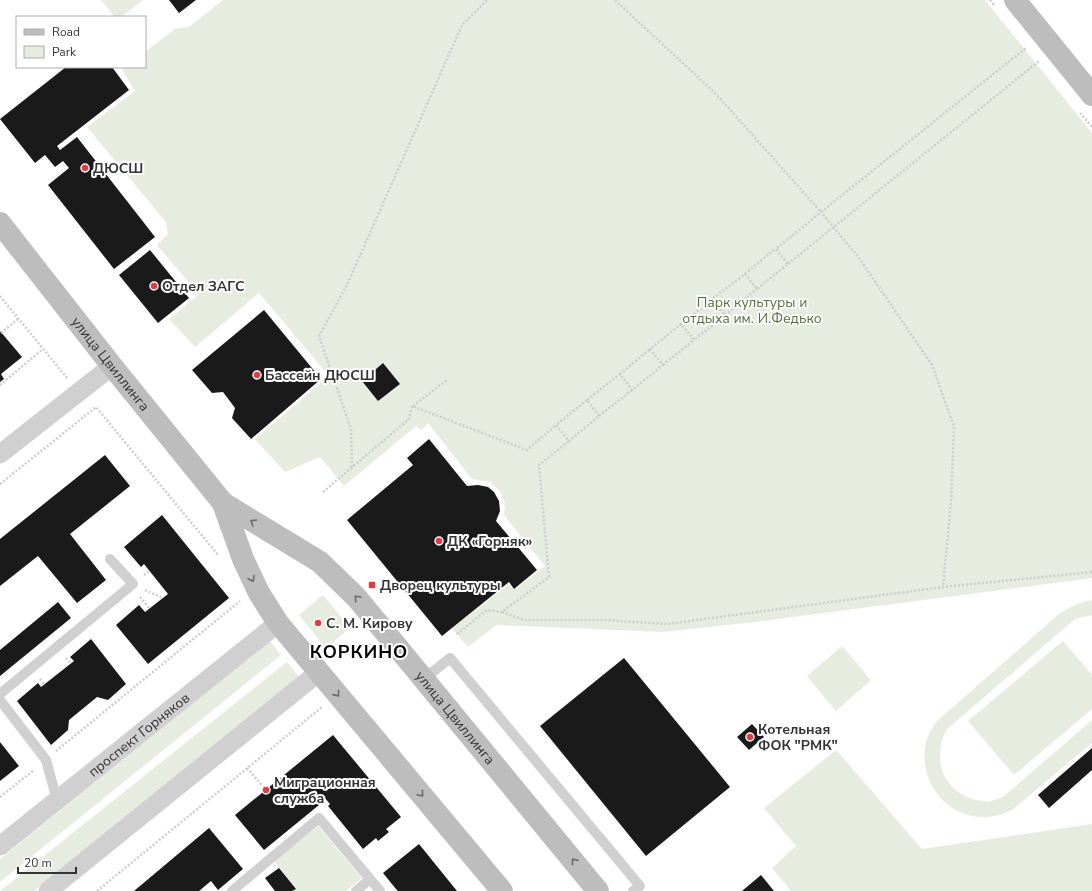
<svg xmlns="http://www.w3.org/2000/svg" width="1092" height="891" font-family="'Nunito Sans',sans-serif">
<rect width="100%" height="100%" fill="#fff"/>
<path fill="#e6ecdf" d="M101 0H143L121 17H115Z
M223 0H985L1092 133V578L755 622 663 632 496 625 468 647 452 628 509 584 514 590 545 566 504 515 505 507 504 500 499 490 490 482 472 479 428 423 421 430 416 426 344 486 320 457 285 472 255 439 329 376 259 293 195 347 169 319 199 294 157 245 168 234 166 222 87 127 135 91 122 70 126 67H145V52L175 29 189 27Z
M323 595 350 628 326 648 299 615Z
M1092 600V615L1075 619 947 729C933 753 940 786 967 797 974 800 984 802 991 801 995 800 999 798 1003 797L1092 720V743L1012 810C1003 814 994 817 985 817 948 818 920 784 925 748 926 738 931 730 936 722L1059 614C1070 607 1079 602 1092 600Z
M270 641 281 655 0 882V859Z
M1063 641 1092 675V709L1014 775 968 721Z
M842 646 871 680 836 711 807 676Z
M287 662 300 678 34 891H0Z
M836 750 922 849 1092 824V891H791L772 868 796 846 764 808Z
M318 826 362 878 346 891H292L295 888 274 861Z"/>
<path fill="#1a1a1a" d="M169 0H196L179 13Z
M66 67H112L129 90 57 146 60 150 77 137 155 237 114 269 48 185 69 168 63 161 55 167 45 155 35 163 0 119Z
M150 250 189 298 158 323 119 275Z
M264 310 321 379 251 439 232 418 235 408 223 392 212 393 192 370Z
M0 331 22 357 1 374 4 379 0 382Z
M383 363 400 384 378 401 362 381Z
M429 439 467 486 478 485 488 487 494 492 499 501 500 511 496 521 537 570 514 589 509 582 442 636 347 520 413 465 407 458Z
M105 455 130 486 70 534 106 580 77 603 38 556 0 586V539Z
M162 515 229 598 148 664 116 625 139 605 145 612 168 594 144 564 141 567 124 547Z
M58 602 71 618 0 676V650Z
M91 639 126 684 108 700 97 697 69 720 68 730 51 745 17 701 38 683 41 687 74 661 70 657Z
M624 658 730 787 646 856 540 726Z
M752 724 764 737 749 750 737 737Z
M333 735 401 817 386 829 389 832 378 841 376 838 363 849 328 806 330 804 323 796 316 801 319 805 264 850 235 815Z
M0 742 19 766 0 781Z
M1092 748V770L1049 808 1038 795Z
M209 828 243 869 218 890 211 881 199 891H134Z
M419 844 457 891H398L396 889 383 873Z
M279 868 296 889 292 891H275L265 878Z
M761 875 774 891H742Z"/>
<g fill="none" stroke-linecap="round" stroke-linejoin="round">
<path stroke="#cdcdcd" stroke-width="2.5" stroke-dasharray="2 2" stroke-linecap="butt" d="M615 0 716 94 821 212 1027 47
M990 0 995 6
M1080 113 1092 127
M788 264 1039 61
M745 274 775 249
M0 296 67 378
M725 315 757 289
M681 324 712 300
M1 333 18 319
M663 365 694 340
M620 374 650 349
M0 385 43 349
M587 400 556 425 569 441 599 416 587 400 620 374 632 390 663 365 650 349 681 324 694 340 725 315 712 299 745 274 757 289 788 264 776 249 821 212 859 258 932 365 954 427 951 501 943 587
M413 406 447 380
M599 416 632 390
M352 467 351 429 319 336 347 285 462 25 487 0
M0 484 96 407 218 555
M323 492 409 419 412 406 527 450 556 425
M144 575 149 571
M145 590 163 598
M140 597 150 609
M502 612 524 620H605L667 624 943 587 1092 572
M457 634 487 610 502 612 549 577 539 465 569 441
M66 658 71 664
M40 679 45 685
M56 751 240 601
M247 768 266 790
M0 797 34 770
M201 890 202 891
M97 891 322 707"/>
<path stroke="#d0d0d0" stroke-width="10" d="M424 679 450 658 640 886 633 891
M0 694 133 584 110 559
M0 700 46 760 57 800
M232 891 319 818 380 891
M356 891 370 879"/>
<g stroke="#d0d0d0" stroke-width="19">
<path d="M0 454 112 366"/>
<path id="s1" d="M0 846 278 623"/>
<path d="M48 891 319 672"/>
</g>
<g stroke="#bdbdbd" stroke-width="22">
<path d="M1015 0 1092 95"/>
<path id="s2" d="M0 223 112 366 223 503 320 562 357 598 598 891"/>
<path d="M223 503 243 559 259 593 278 623 502 891"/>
</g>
</g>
<defs><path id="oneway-chevron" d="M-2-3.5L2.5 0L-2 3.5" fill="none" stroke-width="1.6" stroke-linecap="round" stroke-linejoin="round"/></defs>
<g stroke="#6a6a6a">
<use href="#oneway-chevron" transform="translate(253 522) rotate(-149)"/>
<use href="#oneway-chevron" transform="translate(252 579) rotate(64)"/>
<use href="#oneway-chevron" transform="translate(357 598) rotate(-133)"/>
<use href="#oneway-chevron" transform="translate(337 694) rotate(51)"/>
<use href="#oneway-chevron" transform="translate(421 794) rotate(50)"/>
<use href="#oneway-chevron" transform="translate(574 861) rotate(-129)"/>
</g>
<g fill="#e63946" stroke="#fff" stroke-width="1.5">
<circle cx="85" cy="168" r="4"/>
<circle cx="154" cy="286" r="4"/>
<circle cx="257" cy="375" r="4"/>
<circle cx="439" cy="541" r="4"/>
<rect x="368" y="581" width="8" height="8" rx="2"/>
<circle cx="318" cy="623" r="4"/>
<circle cx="750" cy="737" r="4"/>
<circle cx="266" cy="790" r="4"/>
</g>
<g text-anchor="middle" stroke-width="4" stroke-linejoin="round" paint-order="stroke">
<g font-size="14" font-weight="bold" fill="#333" stroke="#fff" text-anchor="start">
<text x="93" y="173">ДЮСШ</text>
<text x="162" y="291">Отдел ЗАГС</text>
<text x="265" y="380">Бассейн ДЮСШ</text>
<text x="447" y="546">ДК «Горняк»</text>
<text x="380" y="590">Дворец культуры</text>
<text x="326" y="628">С. М. Кирову</text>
<text x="758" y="734">Котельная<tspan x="758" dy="16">ФОК "РМК"</tspan></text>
<text x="274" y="787">Миграционная<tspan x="274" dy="16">служба</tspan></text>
</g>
<g font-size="14" fill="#56703f" stroke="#fff">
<text x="752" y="307">Парк культуры и<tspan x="752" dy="16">отдыха им. И.Федько</tspan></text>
</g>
<g font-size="14" fill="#333" stroke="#fff">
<text dy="5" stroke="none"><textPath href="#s2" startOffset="179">улица Цвиллинга</textPath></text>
<text dy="5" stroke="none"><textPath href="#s2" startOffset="678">улица Цвиллинга</textPath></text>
<text dy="5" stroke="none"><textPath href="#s1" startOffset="178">проспект Горняков</textPath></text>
</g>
<g font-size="18" font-weight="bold" letter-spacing="1" fill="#000" stroke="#fff">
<text x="359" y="658">КОРКИНО</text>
</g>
</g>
<rect x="16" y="16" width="130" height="52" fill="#ffffff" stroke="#adadad"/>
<rect x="24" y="29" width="20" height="6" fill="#bdbdbd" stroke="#adadad"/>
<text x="52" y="36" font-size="12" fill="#333333">Road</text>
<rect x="24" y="46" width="20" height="12" fill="#e6ecdf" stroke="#adadad"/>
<text x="52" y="56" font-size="12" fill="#333333">Park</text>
<path d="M18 867v6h58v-6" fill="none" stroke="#333333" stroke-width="2"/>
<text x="24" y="867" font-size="12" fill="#333333" stroke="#ffffff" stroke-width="3" paint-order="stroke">20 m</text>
</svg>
